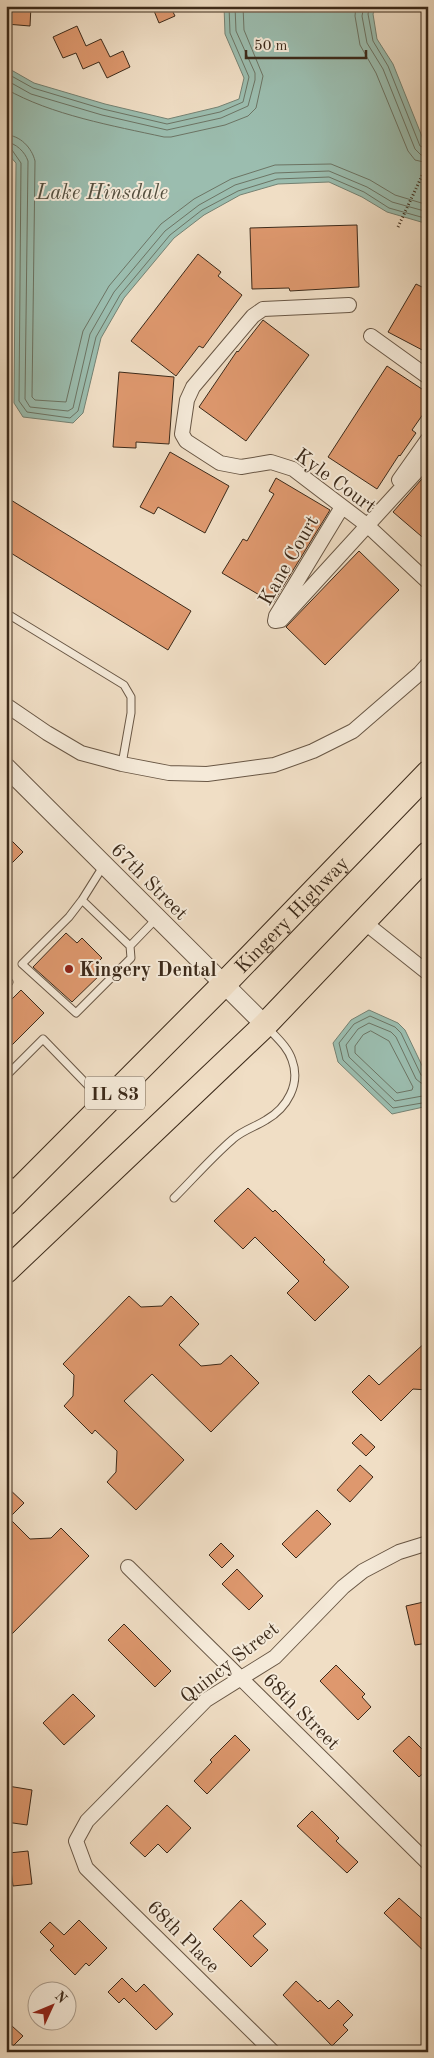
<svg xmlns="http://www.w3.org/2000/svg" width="434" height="2058" font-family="'Old Standard TT',serif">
<rect width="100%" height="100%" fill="#f0dec5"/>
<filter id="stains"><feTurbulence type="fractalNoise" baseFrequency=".004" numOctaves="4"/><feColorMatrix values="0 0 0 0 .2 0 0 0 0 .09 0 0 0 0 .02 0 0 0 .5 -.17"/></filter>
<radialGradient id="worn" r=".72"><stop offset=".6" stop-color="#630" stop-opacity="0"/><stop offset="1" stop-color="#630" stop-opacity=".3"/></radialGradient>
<path fill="#9bbdaf" stroke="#758273" d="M224 6H376L373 14 377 39 393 64 425 144 428 146V224L387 212 362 197 329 182 278 184 240 195 204 215 174 238 124 298 101 338 83 413 73 423 23 417 14 403 16 163 6 152V67L34 83 105 104 168 119 218 107 239 99 244 78 225 34Z
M369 1010 398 1023 405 1030 428 1078V1106L392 1114 338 1062 333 1043 351 1020Z"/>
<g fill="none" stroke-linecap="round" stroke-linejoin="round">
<path stroke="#6c7464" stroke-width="1" d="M356 6 355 16 360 45 376 73 408 151 415 160 428 163
M364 6 362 16 367 43 383 69 415 149 421 155 428 156
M370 6 368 14 373 41 388 66 420 146 428 149
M6 73 33 88 103 109 167 124 220 112 243 102 249 77 230 33 229 6
M6 80 31 94 102 115 167 130 221 118 248 106 255 80V73L236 31 235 6
M6 89C51 115 114 126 164 137H171L225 125 248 116 256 108 263 76 244 30 243 6
M6 135C20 135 32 148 35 161L32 397 35 400 66 402 83 331 109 286 161 224 194 199 231 179 275 165 331 164 370 180 395 195 428 205
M6 142C16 143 25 152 28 161L25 399 30 407 68 411 73 408 90 334 114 292 165 231 199 205 235 185 275 173 329 171 367 187 392 202 428 212
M6 149 12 150 21 163 19 401 27 412 70 418 78 411 96 337 120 295 170 235 202 210 238 191 277 179 329 177 364 192 389 208 428 219
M371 1031 389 1041 413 1087 412 1090 397 1093 355 1053V1046L363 1035Z
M428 1078 421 1075 401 1033 395 1027 370 1016 354 1024 339 1043 343 1060 393 1108 428 1102
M428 1085 421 1083 416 1079 396 1037 391 1032 369 1023 358 1029 346 1045 349 1057 395 1101 428 1095"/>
</g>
<path fill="#de986e" stroke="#3c2a1a" d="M7 6H31L30 26 6 24Z
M152 6H170L175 16 159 23Z
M77 26 86 46 101 39 110 57 123 51 130 67 107 78 99 62 83 69 76 53 63 58 53 37Z
M357 225 359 287 290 291 289 288 252 289 250 228Z
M198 254 221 272 218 276 242 295 203 348 199 346 176 376 131 341Z
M416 284 428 290V353L388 332Z
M263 320 309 355 246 441 199 407 237 351 238 352Z
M387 366 428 393V407L412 430 416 433 400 456 399 455 377 489 328 457Z
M119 372 174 377 169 444 136 442V448L113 447Z
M170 452 229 486 205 533 158 507 154 514 140 507Z
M428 472V542L393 512Z
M276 478 330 510 273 603 222 573 243 539 247 541 274 494 269 491Z
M6 497 191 611 168 650 6 550Z
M359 551 399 590 325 665 286 627Z
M6 835 23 852 6 869Z
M66 933 77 943 82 938 102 958 97 963 104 971 72 1002 33 967Z
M21 990 44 1013 6 1051V1005Z
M248 1188 273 1212 275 1210 325 1260 323 1262 349 1287 315 1321 287 1293 299 1281 255 1237 243 1249 214 1221Z
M129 1296 141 1307 162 1306 171 1296 199 1324 179 1345 201 1366 221 1364 231 1355 259 1383 211 1432 152 1374 124 1401 184 1460 136 1510 107 1482 116 1472 117 1451 95 1430 92 1434 64 1406 73 1396 74 1375 63 1364Z
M428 1340V1390L413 1389 381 1421 352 1392 369 1375 379 1385Z
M361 1434 375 1447 366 1456 352 1443Z
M360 1465 373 1477 350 1502 337 1490Z
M6 1486 24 1503 9 1518 30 1539 51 1538 61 1528 89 1556 6 1640V1583L12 1578 6 1572Z
M317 1510 331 1524 296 1558 282 1544Z
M221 1543 234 1556 222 1568 209 1555Z
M237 1569 263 1596 249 1610 222 1584Z
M428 1601V1643L415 1645 406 1606Z
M124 1624 171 1671 155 1687 108 1640Z
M336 1665 365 1694 362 1697 371 1707 358 1720 320 1681Z
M73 1694 95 1716 64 1745 43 1723Z
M235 1735 250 1750 207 1794 194 1781 212 1762 210 1760Z
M409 1736 428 1755V1769L419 1777 393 1751Z
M8 1786 32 1790 27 1825 6 1822Z
M167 1805 191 1828 167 1853 158 1844 145 1857 130 1843Z
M312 1811 339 1838 336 1841 358 1862 347 1873 297 1826Z
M28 1851 32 1884 13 1886 9 1853Z
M399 1898 428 1924V1955L384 1913Z
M241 1900 266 1924 253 1936 268 1950 251 1967 213 1929Z
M79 1920 107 1948 89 1966 86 1963 75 1975 50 1950 54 1946 40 1932 50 1922 64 1935Z
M122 1978 136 1992 144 1984 173 2014 156 2030 124 1998 119 2003 108 1992Z
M296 1981 318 2002 320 2000 329 2009 338 2000 353 2015 343 2025 348 2030 332 2046 283 1995Z
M12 2026 23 2036 12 2047 6 2041V2032Z"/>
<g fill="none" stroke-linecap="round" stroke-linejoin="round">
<defs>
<path id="service" d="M6 613 124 685 131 697V713L122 764
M104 865 82 900 130 946 157 918
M82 900 69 917 22 964 76 1013 131 958 130 946
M6 984 9 982
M6 1076 43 1039 103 1101
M6 1177 17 1188
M174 1198C193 1179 212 1157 233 1139 243 1130 255 1127 266 1120 287 1108 301 1084 292 1060 288 1047 276 1037 267 1027"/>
<path id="minor" d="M349 305 263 309 253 316 193 387 187 400 182 434 186 441 220 463 241 467 271 462 293 469 368 526 428 582
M371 336 428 377
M399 480 428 439
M342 507 276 616 275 621 281 620 428 459
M6 705 47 733 81 753 122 764 169 773 207 774 274 765 313 751 353 731 420 673 428 664
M364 922 428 973
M128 1567 428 1863
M273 2052 86 1868 76 1841 87 1821 206 1700 275 1657 343 1587 363 1571 399 1552 428 1543"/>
<path id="tertiary" d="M6 767 265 1025"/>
<g id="trunk">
<path id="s1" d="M6 1203 224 984 428 773"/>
<path d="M6 1271 265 1025 428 854"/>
</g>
</defs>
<use href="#service" stroke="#695745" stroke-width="9"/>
<use href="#minor" stroke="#695745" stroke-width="16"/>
<use href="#tertiary" stroke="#695745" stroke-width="20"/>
<use href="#trunk" stroke="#3c2a1a" stroke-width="26"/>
<path stroke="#3c2a1a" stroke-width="3" stroke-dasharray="1 2.5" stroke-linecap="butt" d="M398 227 428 163"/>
<use href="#service" stroke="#f5ead9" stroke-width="7"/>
<use href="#minor" stroke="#f5ead9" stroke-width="14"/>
<use href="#tertiary" stroke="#f5ead9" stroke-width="18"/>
<use href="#trunk" stroke="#f0dec5" stroke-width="24"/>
</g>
<circle fill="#8f2418" stroke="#f5ead9" stroke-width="2" cx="69" cy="969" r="5"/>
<g text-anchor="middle" stroke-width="4" stroke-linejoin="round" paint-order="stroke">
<rect fill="#f5ead9" stroke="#746453" stroke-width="1" x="85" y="1076.5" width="60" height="33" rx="4"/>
<g font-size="19" font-weight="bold" fill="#3c2a1a">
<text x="115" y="1100">IL 83</text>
</g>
<g font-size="20" fill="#3c2a1a" stroke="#f5ead9">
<text transform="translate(336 480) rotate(36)" y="7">Kyle Court</text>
<text transform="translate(288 560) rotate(-60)" y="7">Kane Court</text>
<text transform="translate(150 881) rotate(45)" y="7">67th Street</text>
<text dy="7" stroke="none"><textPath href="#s1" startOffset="406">Kingery Highway</textPath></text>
<text transform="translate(229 1662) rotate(-38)" y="7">Quincy Street</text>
<text transform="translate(302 1711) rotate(45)" y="7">68th Street</text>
<text transform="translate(184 1936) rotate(45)" y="7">68th Place</text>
</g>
<g font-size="20" font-weight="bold" fill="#3c2a1a" stroke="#f5ead9" text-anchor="start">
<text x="79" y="976">Kingery Dental</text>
</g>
<g font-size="21" font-style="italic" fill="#544f3f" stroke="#f5ead9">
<text x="102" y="199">Lake Hinsdale</text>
</g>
</g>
<rect width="434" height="2058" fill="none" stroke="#f0dec5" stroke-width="25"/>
<rect x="8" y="8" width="419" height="2043" fill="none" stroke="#3c2a1a" stroke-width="2.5"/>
<rect x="12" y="12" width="409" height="2033" fill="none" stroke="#3c2a1a"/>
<g transform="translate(52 2006) rotate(46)"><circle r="24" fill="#f5ead9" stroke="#ab9d8d"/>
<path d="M0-4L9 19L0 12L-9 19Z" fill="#8f2418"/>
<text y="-8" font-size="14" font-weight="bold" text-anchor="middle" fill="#3c2a1a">N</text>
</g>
<path d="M246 50v8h120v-8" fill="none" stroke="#3c2a1a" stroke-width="2.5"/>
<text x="254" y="50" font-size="15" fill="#3c2a1a" stroke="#f5ead9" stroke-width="4" paint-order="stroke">50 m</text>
<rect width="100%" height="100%" filter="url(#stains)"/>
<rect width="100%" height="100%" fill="url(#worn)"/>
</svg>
